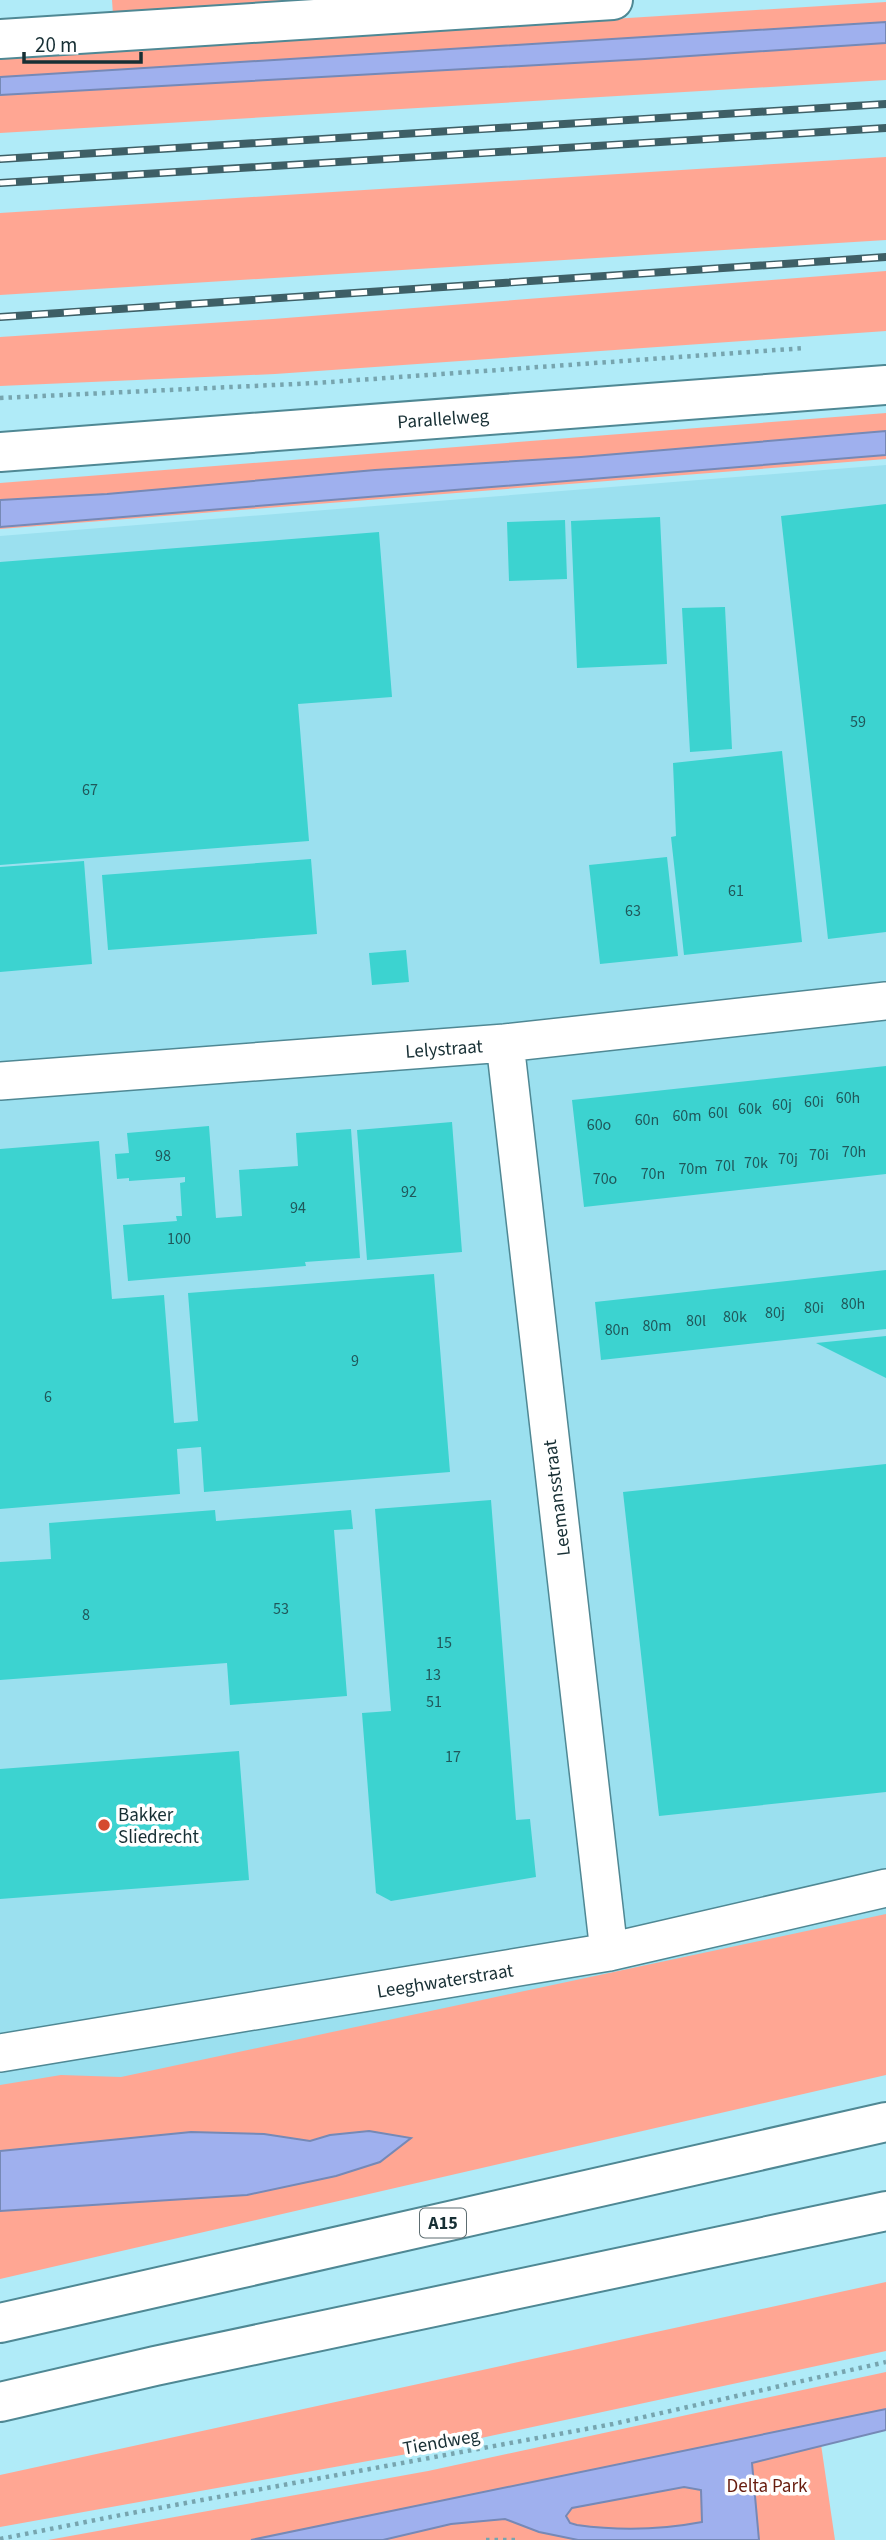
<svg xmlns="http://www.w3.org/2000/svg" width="886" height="2540" font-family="'Source Sans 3',sans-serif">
<rect width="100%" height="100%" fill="#b0ebf8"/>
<path fill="#9be0ef" d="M886 465V1950L0 2115V536Z"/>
<path fill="#ffa693" d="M112 0H342L113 15Z
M886 2V80L0 133V57Z
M886 157V240L0 295V213Z
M886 271V331L275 374 0 386V337L273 319Z
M886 413V431L581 457 375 470 107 494 0 500V483Z
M886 455V459L0 529V527Z
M886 1914V2075L0 2279V2211L247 2195 336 2176 380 2162 410 2138 369 2131 330 2135 310 2141 264 2134 191 2132 0 2151V2085L61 2075 121 2077Z
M886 2282V2351L407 2454 0 2527V2475Z
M886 2372V2409L818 2424 835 2540H48L428 2471Z"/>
<path fill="#9fb0ee" stroke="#7689b6" stroke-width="2" fill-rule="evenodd" d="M886 22V43L645 59 0 95V77Z
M886 431V455L0 527V500L107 494 375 470 581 457Z
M369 2131 411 2138 380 2162 336 2176 247 2195 0 2211V2151L191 2132 264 2134 310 2141 330 2135Z
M886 2409V2430L752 2463 759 2540H578L539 2532 505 2519 451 2524 383 2540H251ZM684 2487 701 2490 702 2522C660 2530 620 2531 577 2525L570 2523 566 2516 572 2508Z"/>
<path fill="#3cd3d0" d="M886 504V932L828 939 781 516Z
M660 517 667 664 577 668 571 521Z
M565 520 567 579 509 581 507 522Z
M379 532 392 697 298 704 309 841 0 865V562Z
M725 607 732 749 690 752 682 608Z
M782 751 802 942 684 955 671 837 676 836 673 763Z
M667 857 678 956 600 964 589 865Z
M311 859 317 934 108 950 102 875Z
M84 861 92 964 0 972V867Z
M406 950 409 982 372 985 369 953Z
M886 1066V1174L584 1207 572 1100Z
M452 1122 462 1252 367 1260 357 1130Z
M209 1126 216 1218 242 1216 239 1170 298 1166 296 1133 351 1129 360 1258 305 1262 306 1266 128 1281 123 1225 177 1221 176 1216H182L180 1183 185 1182V1177L129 1181V1178L117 1179 115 1154 129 1153 127 1133Z
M99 1141 112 1299 164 1295 174 1423 198 1421 188 1293 434 1274 450 1472 204 1492 201 1447 177 1449 180 1494 0 1509V1149Z
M886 1270V1329L601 1360 595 1302Z
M886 1336V1378L816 1343Z
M886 1464V1792L659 1816 623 1492Z
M491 1500 516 1820 530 1819 536 1877 391 1901 376 1893 362 1713 391 1711 375 1509Z
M215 1510 216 1521 351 1510 353 1529 334 1530 347 1696 230 1705 227 1663 0 1680V1562L51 1559 49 1523Z
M239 1751 249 1880 0 1899V1769Z"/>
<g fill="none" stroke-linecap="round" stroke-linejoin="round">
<defs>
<path id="minor" d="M505 1043 609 1952
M0 1081 505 1043 886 1001
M0 2053 609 1952 886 1888"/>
<path id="tertiary" d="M0 39 613 0"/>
<path id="secondary" d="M0 452 886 385"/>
<path id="motorway" d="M0 2323 886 2122
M0 2402 155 2366 886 2211"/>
</defs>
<use href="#minor" stroke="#4f8894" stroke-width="40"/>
<use href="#tertiary" stroke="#4f8894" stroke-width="42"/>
<use href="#secondary" stroke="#4f8894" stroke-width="42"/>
<use href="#motorway" stroke="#4f8894" stroke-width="42"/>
<path stroke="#77a5af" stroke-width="4.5" stroke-dasharray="3.5 5" stroke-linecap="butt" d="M0 398 316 383 805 348
M0 2539 121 2515 613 2424 886 2362
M486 2540H520"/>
<use href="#minor" stroke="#fff" stroke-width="37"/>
<use href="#tertiary" stroke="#fff" stroke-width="38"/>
<use href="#secondary" stroke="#fff" stroke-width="38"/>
<use href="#motorway" stroke="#fff" stroke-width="38"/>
<defs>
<path id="rail" d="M0 159 886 104
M0 183 886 128
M0 317 886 257"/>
</defs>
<use href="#rail" stroke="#3e5f66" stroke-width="8"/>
<use href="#rail" stroke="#fff" stroke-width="5" stroke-dasharray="16" stroke-linecap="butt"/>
</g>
<circle fill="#d54a2f" stroke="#fff" stroke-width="2.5" cx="104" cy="1825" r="7"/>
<g text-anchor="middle" stroke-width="7" stroke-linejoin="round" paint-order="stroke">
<g font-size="16" fill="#20585b">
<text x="858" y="727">59</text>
<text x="90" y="795">67</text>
<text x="736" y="896">61</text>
<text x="633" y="916">63</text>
<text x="848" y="1103">60h</text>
<text x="814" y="1107">60i</text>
<text x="782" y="1110">60j</text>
<text x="750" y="1114">60k</text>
<text x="718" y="1118">60l</text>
<text x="687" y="1121">60m</text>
<text x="647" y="1125">60n</text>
<text x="599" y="1130">60o</text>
<text x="854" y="1157">70h</text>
<text x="819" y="1160">70i</text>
<text x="163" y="1161">98</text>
<text x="788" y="1164">70j</text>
<text x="756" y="1168">70k</text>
<text x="725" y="1171">70l</text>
<text x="693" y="1174">70m</text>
<text x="653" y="1179">70n</text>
<text x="605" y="1184">70o</text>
<text x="409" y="1197">92</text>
<text x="298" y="1213">94</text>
<text x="179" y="1244">100</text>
<text x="853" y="1309">80h</text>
<text x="814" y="1313">80i</text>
<text x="775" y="1318">80j</text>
<text x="735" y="1322">80k</text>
<text x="696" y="1326">80l</text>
<text x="657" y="1331">80m</text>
<text x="617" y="1335">80n</text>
<text x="355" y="1366">9</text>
<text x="48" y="1402">6</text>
<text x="281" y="1614">53</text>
<text x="86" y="1620">8</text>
<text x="444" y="1648">15</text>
<text x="433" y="1680">13</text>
<text x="434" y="1707">51</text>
<text x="453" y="1762">17</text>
</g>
<rect fill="#fff" stroke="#5d6d71" stroke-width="2" x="420" y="2208.5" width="46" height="29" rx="5"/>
<g font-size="18" font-weight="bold" fill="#172f34">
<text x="443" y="2229">A15</text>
</g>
<g font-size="19" fill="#172f34" stroke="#fff">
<text transform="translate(443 418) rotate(-4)" y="7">Parallelweg</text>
<text transform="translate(444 1048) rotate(-4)" y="7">Lelystraat</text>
<text transform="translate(556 1498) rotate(-97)" y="7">Leemansstraat</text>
<text transform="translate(445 1980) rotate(-9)" y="7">Leeghwaterstraat</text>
<text transform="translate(441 2441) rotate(-10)" y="7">Tiendweg</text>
</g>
<g font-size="19" fill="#172f34" stroke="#fff" text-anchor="start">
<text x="118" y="1821">Bakker<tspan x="118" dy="22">Sliedrecht</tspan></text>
</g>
<g font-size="19" fill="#681d0f" stroke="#fff">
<text x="767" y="2492">Delta Park</text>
</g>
</g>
<path d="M24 52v10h117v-10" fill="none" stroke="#172f34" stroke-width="3.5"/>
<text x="35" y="52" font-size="21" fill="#172f34" stroke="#ffffff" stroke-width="5" paint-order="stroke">20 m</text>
</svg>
